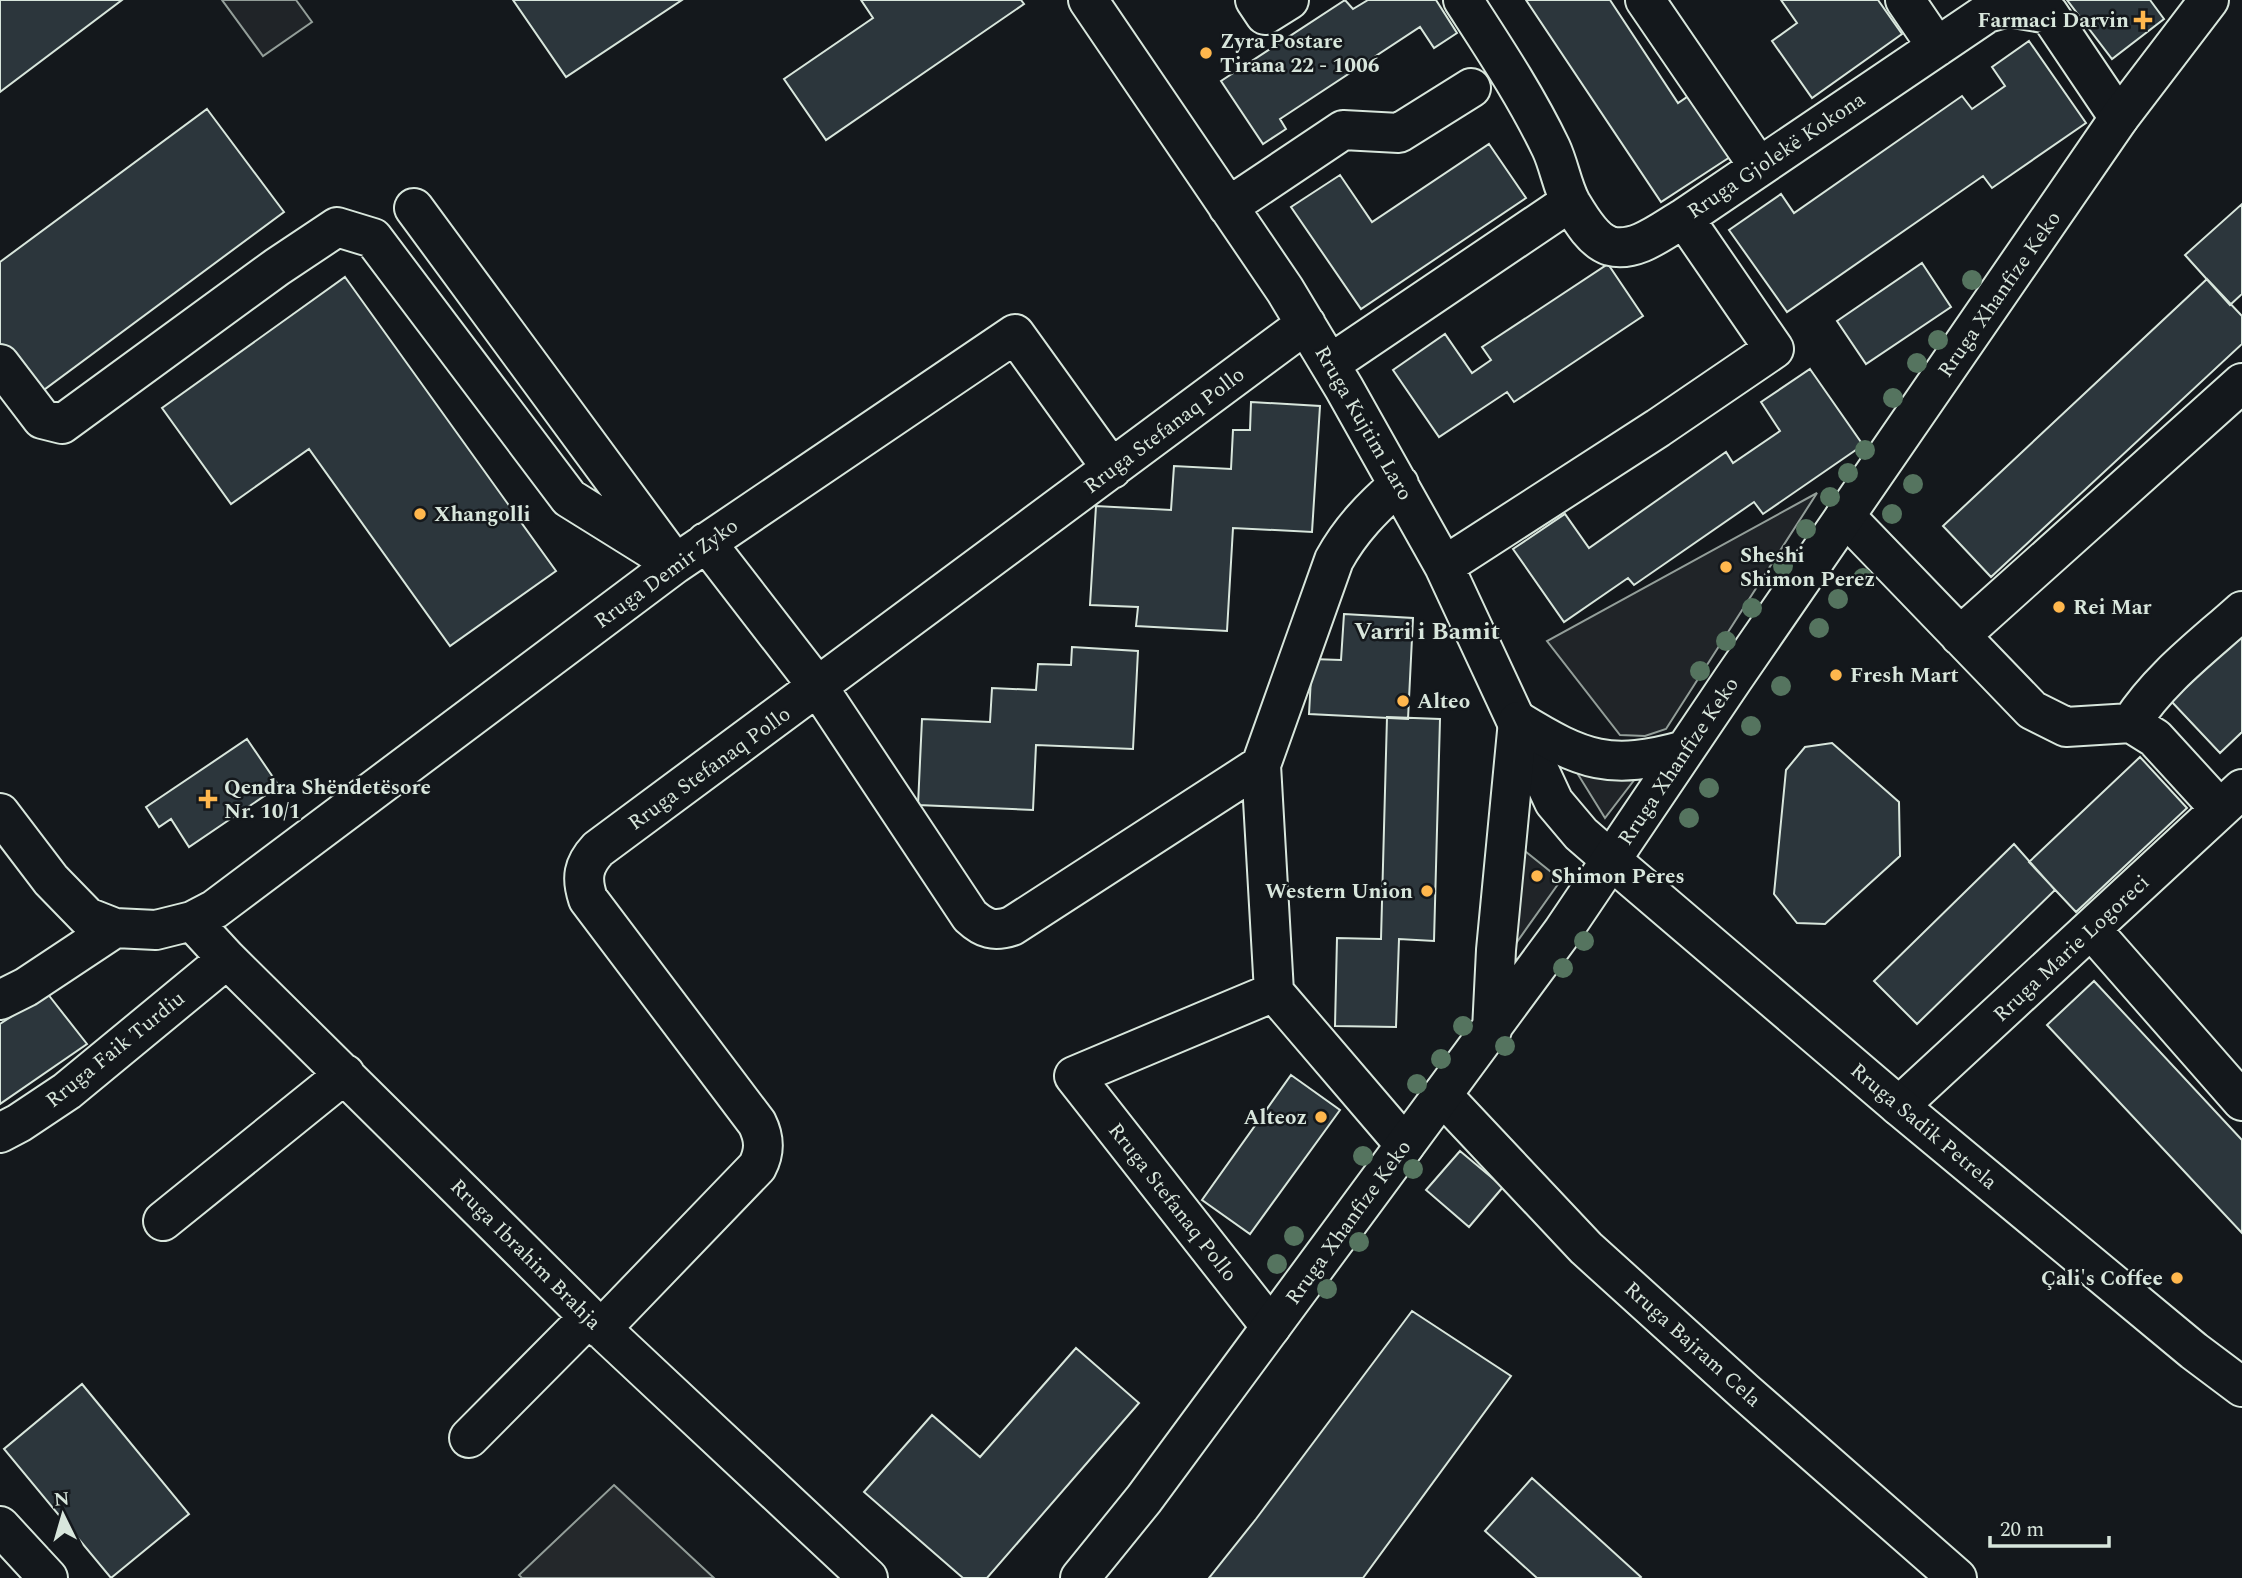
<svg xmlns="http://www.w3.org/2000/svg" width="2242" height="1578" font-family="Spectral,serif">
<rect width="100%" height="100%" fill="#14181c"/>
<path fill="#202428" stroke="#939e99" stroke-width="2" d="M222 0H296L312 22 263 56Z
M1817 493 1666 729 1645 736 1620 735 1547 641Z
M1574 768 1635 779 1605 818Z
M1515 843 1561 880 1512 949Z"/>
<path fill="#24282b" stroke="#939e99" stroke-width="2" d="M614 1485 714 1578H522L519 1575Z"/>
<path fill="#2c363c" stroke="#d8e6dc" stroke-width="2" d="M0 0H122L0 92Z
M513 0H682L566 77Z
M861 0H1021L1024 4 826 140 784 79 873 18Z
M1345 0 1353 9 1368 0H1436L1457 33 1434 48 1420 27 1280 119 1286 129 1263 144 1221 81Z
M1526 0H1610L1678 103 1690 95 1730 157 1661 202Z
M1781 0H1878L1902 34 1812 98 1772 41 1797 23Z
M2067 0H2150L2164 19 2112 59Z
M2029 41 2086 123 1992 188 1983 176 1787 312 1729 230 1781 194 1794 213 1962 96 1972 109 2005 86 1992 67Z
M207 109 284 212 37 395 0 346V262Z
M1489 144 1526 198 1361 309 1291 207 1340 175 1372 222Z
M2242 204V294L2230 305 2185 255Z
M1922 263 1951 307 1866 364 1837 321Z
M1608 264 1643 316 1514 402 1507 392 1439 437 1393 370 1445 334 1472 373 1491 360 1482 347Z
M345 277 556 571 450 646 309 449 231 504 162 408Z
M2207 279 2242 316V344L1991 577 1943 526Z
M1810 369 1863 445 1763 514 1754 502 1634 585 1628 578 1564 622 1513 549 1565 514 1589 548 1726 452 1733 463 1780 431 1761 402Z
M1251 402 1320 406 1312 532 1233 528 1227 631 1136 626 1138 607 1090 605 1096 506 1171 510 1174 466 1231 469 1233 430H1250Z
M1344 614 1413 618 1408 719 1309 714 1312 659 1341 660Z
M2242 635V732L2220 753 2171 701Z
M1072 647 1138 651 1133 749 1036 745 1033 810 918 805 922 719 990 722 992 688 1036 690 1038 664 1071 665Z
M1387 717 1440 719 1434 941 1399 939 1396 1027 1335 1026 1337 938 1381 939Z
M247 739 279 786 189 847 171 819 159 827 146 807Z
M1832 743 1899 802 1900 856 1825 924 1797 923 1774 894 1786 770 1805 747Z
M2140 757 2187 808 2076 912 2029 862Z
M2014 844 2055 890 1917 1024 1874 981Z
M2094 981 2242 1140V1233L2047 1025Z
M47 993 87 1044 0 1104V1024Z
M1291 1075 1340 1110 1250 1234 1202 1200Z
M1460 1151 1503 1187 1469 1227 1426 1190Z
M1412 1311 1511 1376 1363 1578H1209L1256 1519Z
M1076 1348 1139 1403 987 1578H963L864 1492 932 1415 980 1457Z
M82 1384 189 1514 111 1578 4 1449Z
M1532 1478 1641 1577 1640 1578H1537L1485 1531Z"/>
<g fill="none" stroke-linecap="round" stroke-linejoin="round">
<defs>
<path id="minor" d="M1088 0 1285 290 1344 388 1444 566 1554 802 1581 834 1611 860
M1255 0 1265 15 1289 0
M1463 0C1494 48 1526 96 1551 148 1559 165 1562 186 1571 203 1580 218 1593 241 1610 246 1636 253 1663 230 1684 218L1987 13 2008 7 2049 14 2119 118
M1645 0 1759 167
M1905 0 1937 47
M1228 207 1343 130 1399 133 1471 88
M414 208 664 548
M0 364 42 419 62 424 277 267 337 227 373 238 569 498 675 564
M1330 364 1570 202
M1399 484C1373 507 1351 529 1334 560L1261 765 1274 992 1405 1145
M1845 516 2032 710 2066 727 2131 723 2155 738 2220 809
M706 542 818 687 970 916C984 929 994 932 1012 926L1261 765
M1444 566 1658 428 1774 349 1684 218
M1960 636 2242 383
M2131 723C2160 678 2202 647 2242 611
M0 813 51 880 87 917 115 928 156 930 192 921 215 909 675 564 1015 334 1112 469
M192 921 227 959 589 1317 868 1578
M2091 929 2242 1101
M0 1000 26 987 115 928
M1442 1095 1586 1248 1745 1392 1957 1578
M1899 1106 2242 789
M0 1133 19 1123 67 1091 227 959
M163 1221 345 1074
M1271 1327 1074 1076 1274 992
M601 1329 757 1167C765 1152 765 1139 757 1123L588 899C581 878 583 865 598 849L1306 324
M469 1438 589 1317
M0 1526 48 1578"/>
<path id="major" d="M1611 860 1899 1106 2194 1351 2242 1387
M1492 1030 1496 950 1518 721C1583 761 1610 771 1685 750
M1080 1578 1144 1499 1563 931 1733 679 2119 118 2209 0"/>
</defs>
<use href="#minor" stroke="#d8e6dc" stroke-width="42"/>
<use href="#major" stroke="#d8e6dc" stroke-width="42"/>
<use href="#minor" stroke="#14181c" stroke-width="38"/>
<use href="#major" stroke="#14181c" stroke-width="38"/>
</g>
<g fill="#55745f">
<circle cx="1972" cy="280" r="10"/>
<circle cx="1938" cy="340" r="10"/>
<circle cx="1917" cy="363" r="10"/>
<circle cx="1893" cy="398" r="10"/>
<circle cx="1865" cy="450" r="10"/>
<circle cx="1848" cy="473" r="10"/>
<circle cx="1913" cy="484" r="10"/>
<circle cx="1830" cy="497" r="10"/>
<circle cx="1892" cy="514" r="10"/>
<circle cx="1806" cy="529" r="10"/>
<circle cx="1783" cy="566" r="10"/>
<circle cx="1863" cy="578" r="10"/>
<circle cx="1838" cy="599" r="10"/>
<circle cx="1752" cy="608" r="10"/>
<circle cx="1819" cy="628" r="10"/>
<circle cx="1726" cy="641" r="10"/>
<circle cx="1700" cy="671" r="10"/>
<circle cx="1781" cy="686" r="10"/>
<circle cx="1751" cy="726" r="10"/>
<circle cx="1709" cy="788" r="10"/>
<circle cx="1689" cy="818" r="10"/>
<circle cx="1584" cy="941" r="10"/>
<circle cx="1563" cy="968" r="10"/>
<circle cx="1463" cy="1026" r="10"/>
<circle cx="1505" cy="1046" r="10"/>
<circle cx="1441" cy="1059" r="10"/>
<circle cx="1417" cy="1084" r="10"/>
<circle cx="1363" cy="1156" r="10"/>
<circle cx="1413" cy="1169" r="10"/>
<circle cx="1294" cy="1236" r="10"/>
<circle cx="1359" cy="1242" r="10"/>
<circle cx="1277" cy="1264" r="10"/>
<circle cx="1327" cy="1289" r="10"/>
</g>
<g fill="#ffb74d" stroke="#14181c" stroke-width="2.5">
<path d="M2139.5 9.5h7v7h7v7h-7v7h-7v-7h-7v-7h7z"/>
<circle cx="1206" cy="53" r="7"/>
<circle cx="420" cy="514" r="7"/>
<circle cx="1726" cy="567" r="7"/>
<circle cx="2059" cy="607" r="7"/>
<circle cx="1836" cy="675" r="7"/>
<circle cx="1403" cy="701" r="7"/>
<path d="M204.5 788.5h7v7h7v7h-7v7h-7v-7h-7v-7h7z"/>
<circle cx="1537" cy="876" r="7"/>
<circle cx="1427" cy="891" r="7"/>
<circle cx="1321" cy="1117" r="7"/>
<circle cx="2177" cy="1278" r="7"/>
</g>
<g text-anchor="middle" stroke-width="5" stroke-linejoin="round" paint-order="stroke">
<g font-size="21" font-weight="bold" fill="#d8e6dc" stroke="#14181c" text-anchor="start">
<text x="2129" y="27" text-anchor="end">Farmaci Darvin</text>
<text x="1220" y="48">Zyra Postare<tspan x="1220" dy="24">Tirana 22 - 1006</tspan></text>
<text x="434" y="521">Xhangolli</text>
<text x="1740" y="562">Sheshi<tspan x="1740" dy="24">Shimon Perez</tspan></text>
<text x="2073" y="614">Rei Mar</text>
<text x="1850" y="682">Fresh Mart</text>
<text x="1417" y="708">Alteo</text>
<text x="224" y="794">Qendra Shëndetësore<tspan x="224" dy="24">Nr. 10/1</tspan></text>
<text x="1551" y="883">Shimon Peres</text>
<text x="1413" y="898" text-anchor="end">Western Union</text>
<text x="1307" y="1124" text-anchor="end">Alteoz</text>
<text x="2163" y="1285" text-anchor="end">Çali's Coffee</text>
</g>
<g font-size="21" fill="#d8e6dc" stroke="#14181c">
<text transform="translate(1776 155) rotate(-34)" y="7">Rruga Gjolekë Kokona</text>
<text transform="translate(1999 294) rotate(-55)" y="7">Rruga Xhanfize Keko</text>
<text transform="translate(1364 423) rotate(60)" y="7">Rruga Kujtim Laro</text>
<text transform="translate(1164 430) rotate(-37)" y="7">Rruga Stefanaq Pollo</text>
<text transform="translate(666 573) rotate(-36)" y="7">Rruga Demir Zyko</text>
<text transform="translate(1678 761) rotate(-56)" y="7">Rruga Xhanfize Keko</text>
<text transform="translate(709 768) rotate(-36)" y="7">Rruga Stefanaq Pollo</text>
<text transform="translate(2071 948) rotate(-43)" y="7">Rruga Marie Logoreci</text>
<text transform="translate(115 1049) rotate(-39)" y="7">Rruga Faik Turdiu</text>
<text transform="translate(1924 1126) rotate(40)" y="7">Rruga Sadik Petrela</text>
<text transform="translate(1173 1202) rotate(52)" y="7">Rruga Stefanaq Pollo</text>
<text transform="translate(1348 1222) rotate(-54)" y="7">Rruga Xhanfize Keko</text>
<text transform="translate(526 1254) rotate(45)" y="7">Rruga Ibrahim Brahja</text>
<text transform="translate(1693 1344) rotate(42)" y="7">Rruga Bajram Cela</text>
</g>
<g font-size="24" font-weight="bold" fill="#d8e6dc" stroke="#14181c">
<text x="1427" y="639">Varri i Bamit</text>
</g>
</g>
<g transform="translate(63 1515) rotate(355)" stroke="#14181c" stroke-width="5" paint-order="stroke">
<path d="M0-5L12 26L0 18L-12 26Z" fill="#d8e6dc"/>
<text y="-10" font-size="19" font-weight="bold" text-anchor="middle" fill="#d8e6dc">N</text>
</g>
<path d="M1990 1536v10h119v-10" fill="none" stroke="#d8e6dc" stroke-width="3.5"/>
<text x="2000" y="1536" font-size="21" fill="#d8e6dc" stroke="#14181c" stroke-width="5" paint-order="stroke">20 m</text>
</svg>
